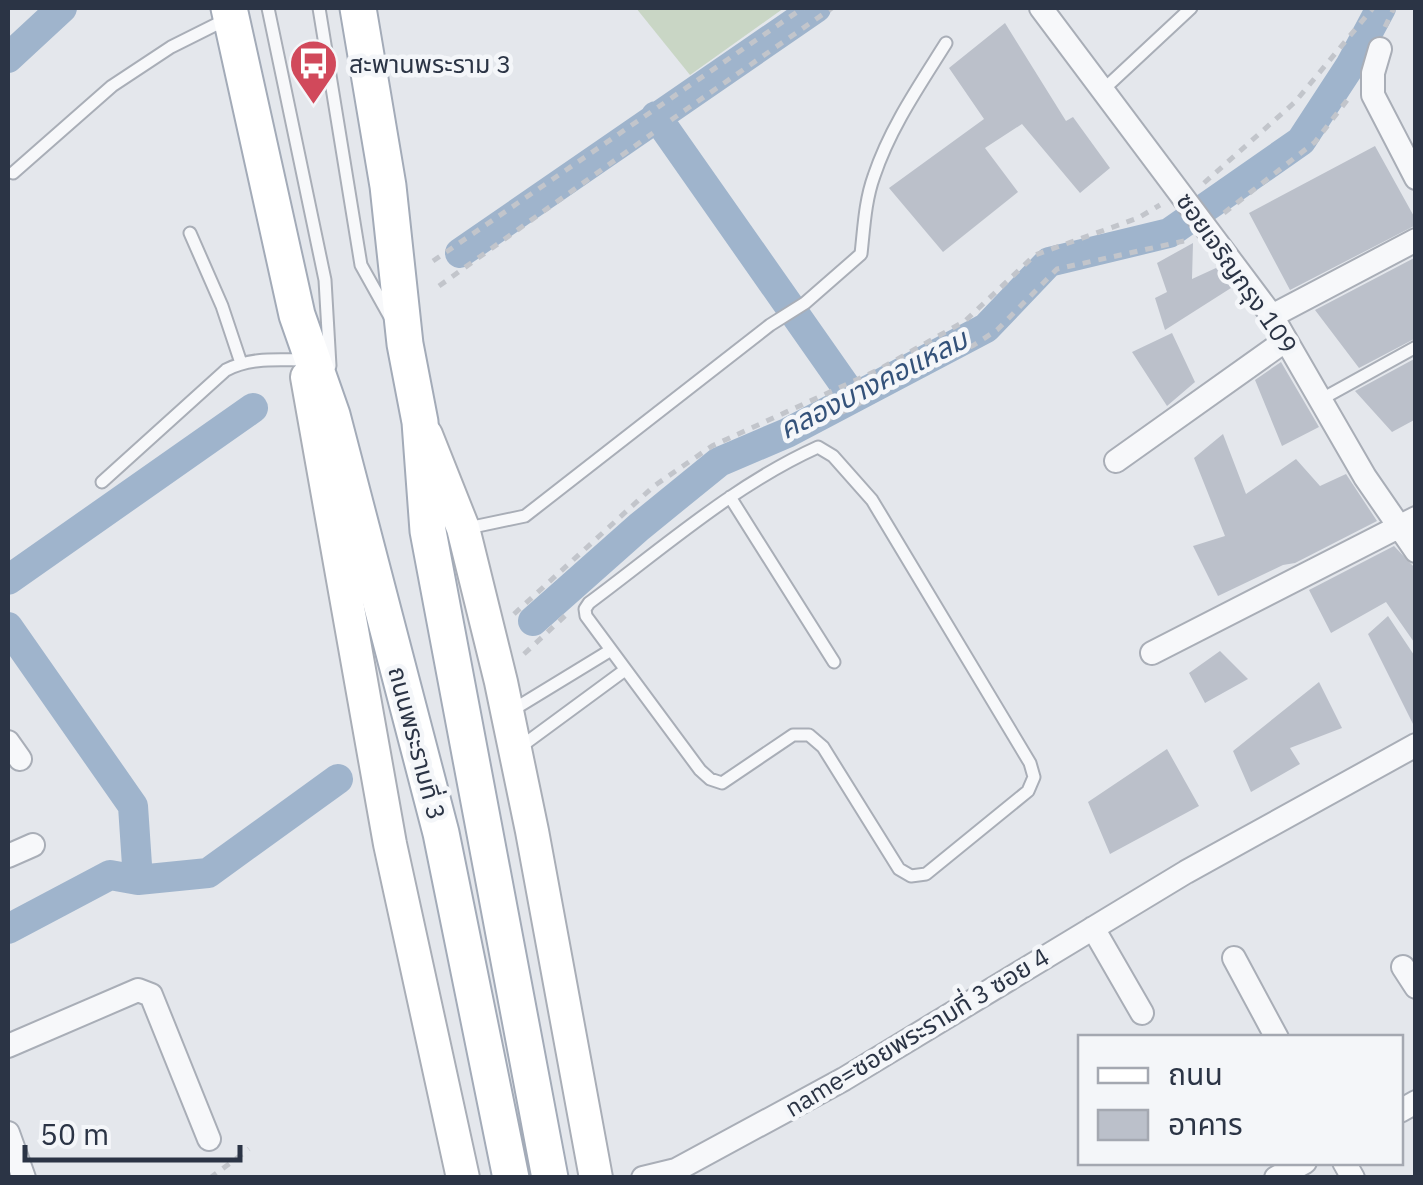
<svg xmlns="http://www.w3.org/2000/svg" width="1423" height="1185" font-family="'IBM Plex Sans','Noto Sans Thai',sans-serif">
<rect width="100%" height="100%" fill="#e4e7ec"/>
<path fill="#c9d6c5" d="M636 8H784L690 75Z"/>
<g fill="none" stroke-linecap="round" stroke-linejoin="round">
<path stroke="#9fb4cc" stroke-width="30" d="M8 58 62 8
M656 116 853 397
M460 253 816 8
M8 580 253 408
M533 621 639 527 719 462 787 433 986 328 1049 262 1169 233 1301 141 1350 66 1381 8
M8 627 133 806 138 880
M8 929 110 875 138 880 208 873 338 779"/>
</g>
<path fill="#bbc0ca" d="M1005 23 1066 121 1073 117 1110 168 1080 193 1022 124 985 148 1018 192 943 252 889 188 984 119 949 68Z
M1375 146 1416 220V225L1290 290 1249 213Z
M1193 243 1192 279 1216 268 1231 288 1165 330 1155 298 1167 292 1157 263Z
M1416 257V338L1359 368 1315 310Z
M1172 333 1195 382 1167 406 1132 352Z
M1416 358V419L1392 432 1355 391Z
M1281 362 1319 427 1282 446 1255 380Z
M1223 434 1246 494 1296 459 1320 486 1346 474 1377 521 1295 563 1283 565 1218 596 1193 546 1225 536 1194 458Z
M1394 546 1416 569V645L1386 602 1331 633 1309 590Z
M1388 616 1416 658V730L1368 634Z
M1220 651 1248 679 1205 703 1189 673Z
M1319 682 1342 728 1290 748 1300 764 1251 792 1233 751Z
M1167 749 1199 806 1110 854 1088 802Z"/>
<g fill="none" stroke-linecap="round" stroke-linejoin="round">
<defs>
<path id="service" d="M268 8 325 280 330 366
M319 8 361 265 390 317
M1104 89 1191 8
M13 173 112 86 171 47 227 19
M190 233 222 306 241 363
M1320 400 1416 347
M818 447 833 456 872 500 1030 763 1034 777 1028 791 926 874 911 876 899 869 823 747 809 735H793L722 783 710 779 700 770 586 616 585 609 589 603C663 548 734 485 818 447Z
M102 482 226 370C251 357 277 360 304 360
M730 497 834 662
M468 528 525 516 770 325 805 303 861 254C864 227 865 201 874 176 890 128 919 86 946 43
M511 711 611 650
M519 748 625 670"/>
<path id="minor" d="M1041 8 1272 316 1365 477 1416 551
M1380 49 1373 73V95L1416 178
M1272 316 1416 240
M1116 461 1286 340
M1152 653 1416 518
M8 742 20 759
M8 856 33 845
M1093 928 1142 1013
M1234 958 1277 1038
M1403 967 1416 987
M8 1046 138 990 151 995 209 1139
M1400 1111 1416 1102
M8 1133 24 1178
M1344 1162 1353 1178
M643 1178 676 1170 844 1079 1186 872 1416 745
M1276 1178 1305 1162"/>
<path id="secondary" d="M307 377 390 844 463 1178
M426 435 463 528 501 682 532 831 596 1178"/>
<path id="primary" d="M229 8 297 315 332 415 441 833 511 1178
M358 8 388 186 405 344 420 422 428 531 550 1178"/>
</defs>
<use href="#service" stroke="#a9aeb7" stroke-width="15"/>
<use href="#minor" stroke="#a9aeb7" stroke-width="26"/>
<use href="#secondary" stroke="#a9aeb7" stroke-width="36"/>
<use href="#primary" stroke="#a3abb8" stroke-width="39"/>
<path stroke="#c2c5cb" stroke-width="5" stroke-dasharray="8 8" stroke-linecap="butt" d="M1385 27 1394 8
M671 120 832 8
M1204 183 1295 102 1373 8
M1224 213 1315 142 1348 99
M433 261 803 8
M439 286 653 133
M813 427 974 345 997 330 1057 269 1184 241
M514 614 654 486 712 446 878 370 965 321 1035 255 1138 218 1160 205
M524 654 567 614
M210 1178 249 1149"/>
<use href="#service" stroke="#f7f8fa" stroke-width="11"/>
<use href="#minor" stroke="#f7f8fa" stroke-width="22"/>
<use href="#secondary" stroke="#fff" stroke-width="32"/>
<use href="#primary" stroke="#fff" stroke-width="35"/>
</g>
<defs>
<symbol id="bus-pin" viewBox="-11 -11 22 30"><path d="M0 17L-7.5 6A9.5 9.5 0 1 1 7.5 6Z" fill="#d1495b" stroke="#f4f6f9"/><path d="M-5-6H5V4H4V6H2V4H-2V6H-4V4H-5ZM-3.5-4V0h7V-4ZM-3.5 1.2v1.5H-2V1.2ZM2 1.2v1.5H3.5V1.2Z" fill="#fff"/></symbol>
</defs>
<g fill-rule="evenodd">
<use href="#bus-pin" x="286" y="36" width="55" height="75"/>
</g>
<g text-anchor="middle" stroke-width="9" stroke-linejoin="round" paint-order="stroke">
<g font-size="25" fill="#2b3445" stroke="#f4f6f9" text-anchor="start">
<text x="349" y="73">สะพานพระราม 3</text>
</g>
<g font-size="25" fill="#2b3445" stroke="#f4f6f9">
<text transform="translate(1237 273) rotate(55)" y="9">ซอยเจริญกรุง 109</text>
<text transform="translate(417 743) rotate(75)" y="9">ถนนพระรามที่ 3</text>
<text transform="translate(917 1032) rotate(-31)" y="9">name=ซอยพระรามที่ 3 ซอย 4</text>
</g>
<g font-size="28" font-style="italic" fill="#34527a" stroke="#f4f6f9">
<text transform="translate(873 384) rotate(-27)" y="10">คลองบางคอแหลม</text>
</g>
</g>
<rect width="1423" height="1185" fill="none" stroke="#2b3445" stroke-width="20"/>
<rect x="1078" y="1035" width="325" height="130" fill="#f4f6f9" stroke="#a4a8b1" stroke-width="2.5"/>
<rect x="1098" y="1068" width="50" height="15" fill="#ffffff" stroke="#a4a8b1" stroke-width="2.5"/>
<text x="1168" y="1085" font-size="30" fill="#2b3445">ถนน</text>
<rect x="1098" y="1110" width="50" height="30" fill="#bbc0ca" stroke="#a4a8b1" stroke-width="2.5"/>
<text x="1168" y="1135" font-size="30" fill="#2b3445">อาคาร</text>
<path d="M25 1145v15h215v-15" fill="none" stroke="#2b3445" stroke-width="5"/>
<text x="40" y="1145" font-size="30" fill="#2b3445" stroke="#f4f6f9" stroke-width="8" paint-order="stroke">50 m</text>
</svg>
